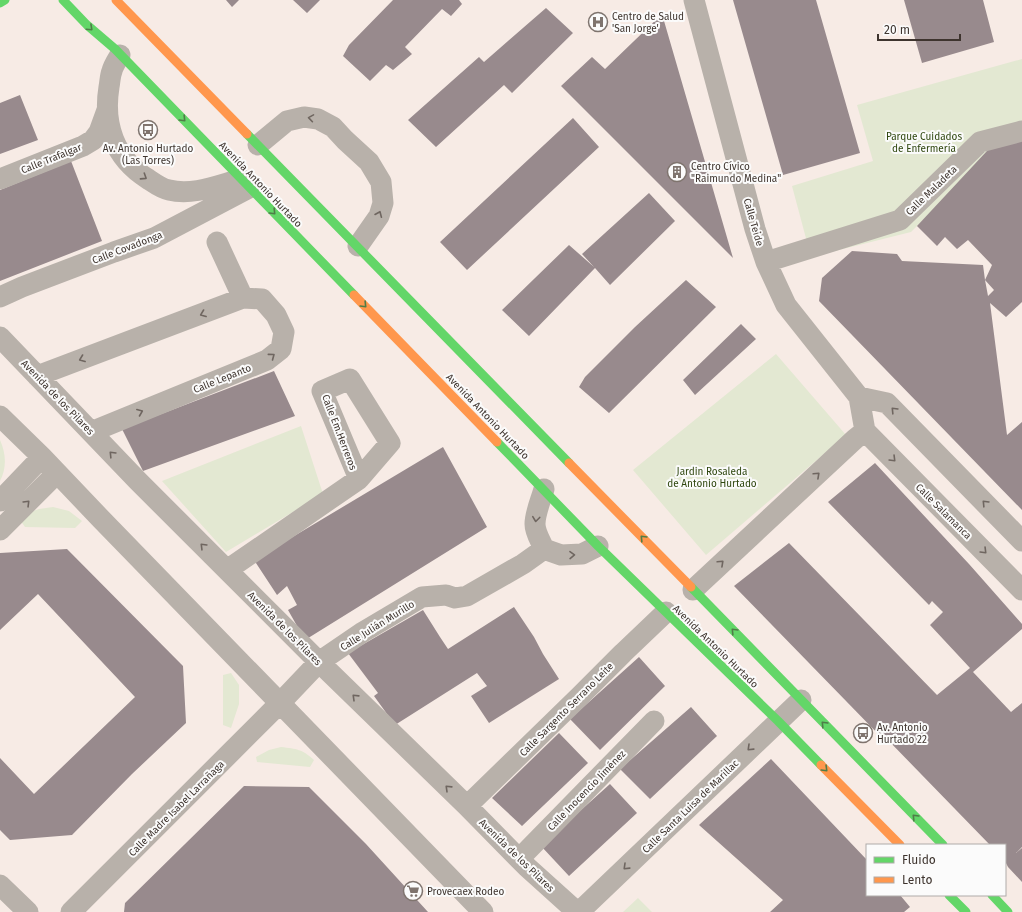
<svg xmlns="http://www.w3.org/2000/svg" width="1022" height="912" font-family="'Fira Sans',sans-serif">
<rect width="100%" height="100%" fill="#f7ebe5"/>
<path fill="#e3e8d2" d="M1022 59V141L995 148 911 232 811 257 792 186 873 161 857 105Z
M776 354 846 435 706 555 633 470Z
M301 426 323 494 226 552 162 481Z
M0 440C6 453 7 468 0 481Z
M53 507 69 511 82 521 75 528 25 527 20 520 27 513 39 509Z
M231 673 239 685V704L231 728 223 725V675Z
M281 747C297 749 302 749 314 760L310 767 257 762 256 757 269 750Z
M638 898 652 912H623Z"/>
<path fill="#988a8d" d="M226 0H239L232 7Z
M293 0H320L307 13Z
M393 0H459L462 4 451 16 442 9 405 47 412 54 393 70 386 65 370 81 343 56 349 45Z
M733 0H816L860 153 783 175Z
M904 0H983L994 42 922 63Z
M546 8 573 33 512 93 504 85 436 147 408 120 479 57 484 62Z
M662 14 733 258 561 86 592 57 605 69Z
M20 95 38 140 0 154V103Z
M573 118 599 147 467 270 440 242Z
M1000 137 1022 140V302L1006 317 990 303 1007 435 1022 422V510L819 301 822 278 852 251 897 254 902 261 983 265 985 280 988 296 994 290 985 280 992 265 968 240 957 249 945 237 937 246 917 226Z
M71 161 102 241 0 281V190Z
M649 193 675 221 610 285 595 268 529 336 502 310 569 245 594 267 582 254Z
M686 280 716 307 609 413 579 387 585 377 635 327Z
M741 324 756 339 695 395 683 380Z
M274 371 295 416 143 471 122 429Z
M443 447 487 527 305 640 288 610 297 605 287 586 277 595 254 560Z
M875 463 969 564 1022 624V629L973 672 1011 712 1022 703V847L1016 853 1022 848V882L1008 867 1005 861V845H990L886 738 884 740 734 586 789 543 937 695 970 668 930 625 943 612 932 601 929 605 828 502Z
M67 549 183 666 186 723 132 774 72 835 10 840 0 830V758L34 794 135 697 38 594 0 630V553Z
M514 607 534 637 543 654 559 679 489 723 471 696 487 686 477 673 395 725 374 696 378 693 348 653 423 610 440 637 448 649Z
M639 657 665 686 600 750 570 719Z
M691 707 717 736 650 799 620 769Z
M559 733 588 763 522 826 492 798Z
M771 759 867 860V895H900L910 907 904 912H770L783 900 699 825Z
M610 784 637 813 569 876 541 846Z
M244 786 309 787 366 844 428 912H124L125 903Z"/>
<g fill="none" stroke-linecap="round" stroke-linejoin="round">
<path stroke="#b8b1aa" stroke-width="21" d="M694 0 755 229 766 262 786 305 859 397 865 431
M120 55C117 60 113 66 112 71 110 76 110 82 109 87 103 124 114 158 148 179 154 183 162 189 169 190 193 196 218 185 241 179
M258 145 287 121 304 117 318 119 333 127 345 140 369 162 381 182 383 203 379 216 358 246
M0 179 83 146 93 140 99 132 107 110
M217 242 243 298
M766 262 900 220 980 142 1022 131
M0 297 22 287 114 252 154 238 249 188
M0 337 138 481 319 662 467 806 527 867 577 912
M37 376 243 298 262 299 276 315 284 332 281 349 267 360 91 432
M859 397 887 403 1022 541
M0 416 42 457 101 519 483 912
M865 431 1022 590
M544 489C541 500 535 513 535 524 535 533 541 541 544 549L561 555 582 554 598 546
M0 501 42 457
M0 530 57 473
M227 570 359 479 322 391 350 379 390 443 359 479
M693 590 855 439 865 431
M467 806 580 696 623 653 666 612
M519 859 654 721
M0 885 28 912
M71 912 280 703 319 662 363 632 422 597 446 595 455 598 467 596 523 564 544 549
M579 912 801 700"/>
<path stroke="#63d668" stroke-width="9" d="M63 0 87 25 115 49 354 295
M0 3 5 0
M247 134 569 463
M497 442 598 546 778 721 821 765
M691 587 943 845
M949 895 966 912
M992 895 1008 912"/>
<path stroke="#ff974d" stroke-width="9" d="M116 0 247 134
M354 295 497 442
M569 463 691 587
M821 765 900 845"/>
</g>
<defs><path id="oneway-chevron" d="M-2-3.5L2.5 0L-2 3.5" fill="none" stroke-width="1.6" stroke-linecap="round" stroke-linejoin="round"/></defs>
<g stroke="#4f7d48">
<use href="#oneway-chevron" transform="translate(90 28) rotate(43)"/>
<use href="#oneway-chevron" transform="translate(183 119) rotate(46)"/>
<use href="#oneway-chevron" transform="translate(273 212) rotate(46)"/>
<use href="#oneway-chevron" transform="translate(364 305) rotate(46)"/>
<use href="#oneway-chevron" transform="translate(643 538) rotate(-134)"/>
<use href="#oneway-chevron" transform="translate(734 631) rotate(-134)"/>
<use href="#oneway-chevron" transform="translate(824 724) rotate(-134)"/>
<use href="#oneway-chevron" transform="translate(825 769) rotate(45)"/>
<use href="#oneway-chevron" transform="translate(915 817) rotate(-134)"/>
</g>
<g stroke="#6f6660">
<use href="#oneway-chevron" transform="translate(311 118) rotate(-171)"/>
<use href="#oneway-chevron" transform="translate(144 177) rotate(33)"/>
<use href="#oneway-chevron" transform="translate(379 214) rotate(-67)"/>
<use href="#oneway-chevron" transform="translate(203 314) rotate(159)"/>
<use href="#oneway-chevron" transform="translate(272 356) rotate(-37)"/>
<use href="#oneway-chevron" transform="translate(82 359) rotate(159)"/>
<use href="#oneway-chevron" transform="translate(894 410) rotate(-134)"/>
<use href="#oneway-chevron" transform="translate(140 412) rotate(-22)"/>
<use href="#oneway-chevron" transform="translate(112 454) rotate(-134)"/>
<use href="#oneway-chevron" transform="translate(893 459) rotate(45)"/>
<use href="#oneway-chevron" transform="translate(817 475) rotate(-43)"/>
<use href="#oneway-chevron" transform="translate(27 503) rotate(-45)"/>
<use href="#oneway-chevron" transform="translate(985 503) rotate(-134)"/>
<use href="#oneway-chevron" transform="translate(536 519) rotate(97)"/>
<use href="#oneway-chevron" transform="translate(203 546) rotate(-135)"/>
<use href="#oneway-chevron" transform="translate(984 551) rotate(45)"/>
<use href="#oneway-chevron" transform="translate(572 555) rotate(-1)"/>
<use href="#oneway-chevron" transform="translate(721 563) rotate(-43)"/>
<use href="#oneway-chevron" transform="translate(355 697) rotate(-136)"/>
<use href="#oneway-chevron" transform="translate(750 748) rotate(136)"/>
<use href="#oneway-chevron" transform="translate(448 788) rotate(-136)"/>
<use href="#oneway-chevron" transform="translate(626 867) rotate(136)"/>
</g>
<defs>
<symbol id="hospital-ring" viewBox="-11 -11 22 22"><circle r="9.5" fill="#fbfbfb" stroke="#7f746e" stroke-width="1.5"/><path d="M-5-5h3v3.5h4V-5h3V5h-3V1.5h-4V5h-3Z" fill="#7f746e"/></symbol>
<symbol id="bus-ring" viewBox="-11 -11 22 22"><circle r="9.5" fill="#fbfbfb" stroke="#7f746e" stroke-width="1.5"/><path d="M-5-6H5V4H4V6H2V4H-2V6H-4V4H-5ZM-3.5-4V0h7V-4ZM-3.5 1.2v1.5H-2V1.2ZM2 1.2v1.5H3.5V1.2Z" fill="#7f746e"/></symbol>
<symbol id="building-ring" viewBox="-11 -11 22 22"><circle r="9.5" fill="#fbfbfb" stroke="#7f746e" stroke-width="1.5"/><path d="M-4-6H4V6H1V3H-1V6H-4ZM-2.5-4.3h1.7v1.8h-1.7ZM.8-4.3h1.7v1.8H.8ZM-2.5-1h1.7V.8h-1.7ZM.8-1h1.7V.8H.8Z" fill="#7f746e"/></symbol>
<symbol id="supermarket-ring" viewBox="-11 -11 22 22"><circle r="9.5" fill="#fbfbfb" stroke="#7f746e" stroke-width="1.5"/><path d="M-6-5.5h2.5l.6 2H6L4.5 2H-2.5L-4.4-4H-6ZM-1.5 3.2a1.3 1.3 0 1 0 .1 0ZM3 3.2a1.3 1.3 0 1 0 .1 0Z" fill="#7f746e"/></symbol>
</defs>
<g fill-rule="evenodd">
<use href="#hospital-ring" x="587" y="11" width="22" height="22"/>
<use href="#bus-ring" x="137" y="119" width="22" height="22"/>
<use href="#building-ring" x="666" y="161" width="22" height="22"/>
<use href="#bus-ring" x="852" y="722" width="22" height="22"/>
<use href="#supermarket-ring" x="402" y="880" width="22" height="22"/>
</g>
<g text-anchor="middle" stroke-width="4" stroke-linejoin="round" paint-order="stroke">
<g font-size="10" fill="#3e342e" stroke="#fbfbfb" text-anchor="start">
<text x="612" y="20">Centro de Salud<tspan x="612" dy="12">'San Jorge'</tspan></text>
<text x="148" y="152" text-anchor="middle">Av. Antonio Hurtado<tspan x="148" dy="12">(Las Torres)</tspan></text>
<text x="691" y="170">Centro Cívico<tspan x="691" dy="12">"Raimundo Medina"</tspan></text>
<text x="877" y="731">Av. Antonio<tspan x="877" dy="12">Hurtado 22</tspan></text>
<text x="427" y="895">Provecaex Rodeo</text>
</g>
<g font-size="10" fill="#2e460e" stroke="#fbfbfb">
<text x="924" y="140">Parque Cuidados<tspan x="924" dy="12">de Enfermería</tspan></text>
<text x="712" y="475">Jardin Rosaleda<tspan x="712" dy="12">de Antonio Hurtado</tspan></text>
</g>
<g font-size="10" fill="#3e342e" stroke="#fbfbfb">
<text transform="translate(51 158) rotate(-22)" y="4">Calle Trafalgar</text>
<text transform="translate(261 184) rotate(46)" y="4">Avenida Antonio Hurtado</text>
<text transform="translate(931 190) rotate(-44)" y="4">Calle Maladeta</text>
<text transform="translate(754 222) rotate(74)" y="4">Calle Teide</text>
<text transform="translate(127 247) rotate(-21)" y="4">Calle Covadonga</text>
<text transform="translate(222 378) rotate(-22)" y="4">Calle Lepanto</text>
<text transform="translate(58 397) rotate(46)" y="4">Avenida de los Pilares</text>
<text transform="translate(488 416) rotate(46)" y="4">Avenida Antonio Hurtado</text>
<text transform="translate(340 432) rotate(69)" y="4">Calle Em.Herreros</text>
<text transform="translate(944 511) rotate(45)" y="4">Calle Salamanca</text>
<text transform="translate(377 625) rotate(-32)" y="4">Calle Julián Murillo</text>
<text transform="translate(285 628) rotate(45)" y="4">Avenida de los Pilares</text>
<text transform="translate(716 646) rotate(44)" y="4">Avenida Antonio Hurtado</text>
<text transform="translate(566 709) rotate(-45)" y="4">Calle Sargento Serrano Leite</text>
<text transform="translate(586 790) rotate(-46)" y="4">Calle Inocencio Jiménez</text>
<text transform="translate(690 806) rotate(-44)" y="4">Calle Santa Luisa de Marillac</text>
<text transform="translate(176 808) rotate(-45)" y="4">Calle Madre Isabel Larrañaga</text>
<text transform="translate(517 855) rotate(44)" y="4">Avenida de los Pilares</text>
</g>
</g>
<rect x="866" y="844" width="140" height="52" fill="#fbfbfb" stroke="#afaba9"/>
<rect x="874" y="857" width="20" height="6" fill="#63d668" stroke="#afaba9"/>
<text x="902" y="864" font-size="12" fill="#3e342e">Fluido</text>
<rect x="874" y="877" width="20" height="6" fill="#ff974d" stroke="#afaba9"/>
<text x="902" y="884" font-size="12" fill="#3e342e">Lento</text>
<path d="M878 34v6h82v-6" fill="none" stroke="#3e342e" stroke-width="2"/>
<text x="884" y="34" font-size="12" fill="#3e342e" stroke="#fbfbfb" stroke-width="3" paint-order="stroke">20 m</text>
</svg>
